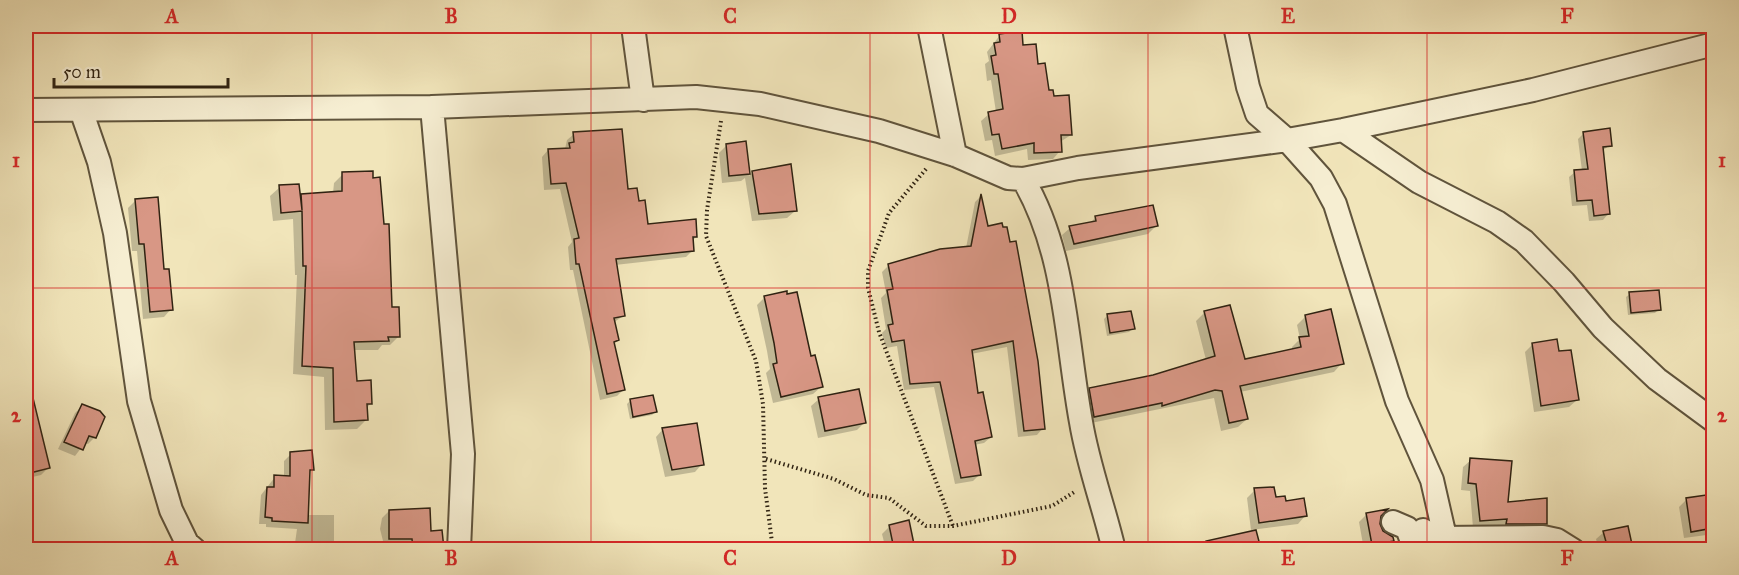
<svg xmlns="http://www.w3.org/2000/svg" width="1739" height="575" font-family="'IM FELL Great Primer',serif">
<rect width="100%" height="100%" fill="#f1e5ba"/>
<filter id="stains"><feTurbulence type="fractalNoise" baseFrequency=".00333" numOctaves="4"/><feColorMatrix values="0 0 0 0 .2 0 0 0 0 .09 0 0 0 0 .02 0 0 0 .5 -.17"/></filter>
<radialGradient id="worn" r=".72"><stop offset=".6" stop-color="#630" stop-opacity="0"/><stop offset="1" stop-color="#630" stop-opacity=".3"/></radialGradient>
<path fill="#0003" d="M683 26H742L738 29 729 28 726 32Z
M1000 35 1022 47 1037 66 1071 135 1060 142V151L1053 159 1028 160 1027 149 995 156 992 140 985 141 981 121 989 114 996 112 991 80 987 81 985 64 989 61 987 52Z
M1584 133 1610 145 1602 151 1608 214 1603 220 1589 221 1587 205 1572 206 1569 177 1575 172 1582 171 1578 139Z
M574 134 638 203 646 226 696 237 692 241 693 250 686 257 615 265 623 316 613 323 617 340 613 344 623 390 617 396 600 400 573 270H570L568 247 572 242 560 189 544 190 542 157 548 150 565 149 567 140Z
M745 143 749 176 753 172 795 211 787 218 752 221 745 178 741 181 722 183 719 153 727 145Z
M343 174 399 336 390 345H382L378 350H353L355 383 371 403 366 409V420L357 429 325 430 324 377 293 374 297 275H295L293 219 273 221 270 196 280 187 299 198 302 195 333 193 334 183Z
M980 197 1043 428 1037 435 1018 437 1007 347 971 354 977 395 991 437 984 443 974 445 980 474 973 481 955 484 934 387 904 390 897 346 886 348 882 333 886 329 881 298 886 293 882 272 889 265 966 248 975 202Z
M136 200 163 271 171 309 164 317 143 319 137 251H132L128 208Z
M1096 217 1156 226 1148 234 1066 251 1062 235 1070 228 1089 224Z
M1630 294 1659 309 1655 313 1628 315 1626 297Z
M765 297 821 387 813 394 773 403 766 373 770 369 767 351 757 305Z
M1205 312 1244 361 1292 350V347L1300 339 1297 325 1305 317 1342 363 1334 372 1240 392 1247 419 1238 427 1221 431 1214 398 1086 424 1081 398 1090 390 1154 376 1206 360 1196 321Z
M1107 316 1133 328 1129 332 1107 336 1104 319Z
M1533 344 1558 353 1577 400 1569 407 1534 412 1525 352Z
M26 398 30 419 48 468 41 475 28 478 26 483Z
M819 399 865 422 857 430 818 438 811 406Z
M631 400 655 412 652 415 630 419 627 404Z
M82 406 95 437 88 444 85 443 75 456 58 449 75 413Z
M663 429 702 464 695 472 665 477 656 437Z
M291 454 312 469 309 473 307 515H334V544L384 545 380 529 382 518 389 511 430 533 441 532 442 550H294L297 529 266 527V524H259L261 495 275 477 284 478V461Z
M1471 460 1507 504 1545 523 1538 531H1500V525L1473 528 1470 491 1461 490 1463 467Z
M1255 490 1284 502 1305 516 1298 524 1251 530 1247 498Z
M1714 496V534L1684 538 1679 507 1686 500Z
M1367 514 1379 516 1378 524 1381 532 1393 541 1385 548 1364 550 1359 522Z
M908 522 914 550H886L882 534 890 526Z
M1627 528 1631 550H1599L1596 539 1604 532Z
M1255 532 1259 550H1216L1215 546Z"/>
<path fill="#d89785" stroke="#302312" stroke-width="1.5" d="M1022 31 1023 45 1036 44 1038 64 1045 63 1049 90H1053L1054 96 1069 95 1072 135H1061L1062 152 1034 153V143L1002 149 999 134 992 135 988 112 1003 109 998 74H994L991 56 996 55 994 43 1000 42 999 34Z
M1610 128 1612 146 1603 147 1610 214 1594 216 1592 200 1577 201 1574 170 1588 169 1583 132Z
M622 129 628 189 637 188 639 201 645 200 648 224 696 219 697 237H693L694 251 616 259 625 316 614 318 619 340 614 342 625 390 607 394 579 264H576L574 239 579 238 566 183 551 184 548 149 570 148 569 143 574 142 573 132Z
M746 141 750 174 729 176 726 144Z
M791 164 797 211 759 214 752 171Z
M373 171V178L380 177 384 224H389L392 307H399L400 337H388L389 341 354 342 357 381 371 380 372 404H367L368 420 334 422 333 368 302 366 306 266H303L302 211 281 213 279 185 299 184 302 210 301 194 342 191V172Z
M981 194 988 226 1002 223 1003 227H1007L1010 242 1016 241 1038 361 1045 429 1024 431 1013 341 972 350 978 393 983 392 992 437 975 441 981 475 961 478 940 382 910 384 904 340 892 342 888 325 893 324 887 290 893 289 888 264 940 249 971 246Z
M158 197 164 269H169L173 310 150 312 144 244H139L135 199Z
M1153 205 1158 226 1074 244 1069 226 1096 221 1095 216Z
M1659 290 1661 310 1631 313 1629 292Z
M787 291V294L797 292 811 356 815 355 823 387 781 397 773 364 777 363 774 343 764 296Z
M1230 305 1245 359 1301 347 1299 337 1309 336 1305 315 1331 309 1344 364 1240 386 1248 419 1229 423 1222 391 1215 390 1162 406V403L1094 417 1089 388 1153 375 1215 356 1204 311Z
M1131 311 1135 329 1110 333 1107 314Z
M1557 339 1559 351 1571 350 1579 400 1541 406 1532 343Z
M859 389 866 423 825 431 818 397Z
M653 395 657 412 633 417 630 399Z
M26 398H33L50 468 26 474Z
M82 404 100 411 105 417 96 438 89 436 83 450 64 442Z
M697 423 704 465 672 470 662 428Z
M312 450 314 470H310L308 523 272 521V518L265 517 267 487H274V475L290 476V452Z
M1470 458 1512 461 1508 502 1547 498V524H1506L1507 519 1480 521 1476 484 1468 483Z
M1274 487 1276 497 1285 496 1286 501 1304 498 1307 516 1259 523 1254 488Z
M1713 494V528L1691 532 1686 498Z
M430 508 431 531 442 530 444 549H413L412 539H389V510Z
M1388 509 1381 516 1380 524 1383 531 1393 537 1394 541 1372 545 1366 513Z
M909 520 915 549H894L889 525Z
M1628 526 1633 549H1608L1603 531Z
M1256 530 1261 549H1207L1206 541Z"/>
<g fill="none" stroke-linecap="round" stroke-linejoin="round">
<defs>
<path id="minor" d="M633 26 643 100
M929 26 955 155
M1235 26 1248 87 1257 114 1287 140 1321 178 1335 204 1397 401 1432 480 1448 550
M432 107 463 454 459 550
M26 110 432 107 696 97 760 104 879 131 955 155 1008 178 1023 179 1078 168 1287 140 1343 130 1533 90 1714 44
M81 110 99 162 115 233 139 401 171 510 187 543 195 550
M1343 130 1419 182 1497 222 1524 241 1564 282 1603 328 1657 379 1714 421
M1023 179C1066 252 1066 340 1081 422 1088 465 1104 507 1114 550
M1393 522 1407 528 1415 550
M1423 530 1437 538 1543 537 1557 540 1573 550"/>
</defs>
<use href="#minor" stroke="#60543c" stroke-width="26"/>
<path stroke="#302312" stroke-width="4" stroke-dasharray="1.5 3" stroke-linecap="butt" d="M721 121 707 210 706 236 756 361 763 404 765 488 773 550
M926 169 889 213 868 271V288L879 332 953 526
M766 459 834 479 866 495 889 498 926 526H953L1052 506 1076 491
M1060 550 1091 544"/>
<use href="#minor" stroke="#f6eed2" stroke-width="22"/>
</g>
<path fill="none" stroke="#d62828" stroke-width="1.5" stroke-opacity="0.55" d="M312 26V550M591 26V550M870 26V550M1148 26V550M1427 26V550M26 288H1714"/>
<rect width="1739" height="575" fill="none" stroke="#f1e5ba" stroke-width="66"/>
<path d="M54 78v9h174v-9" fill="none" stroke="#302312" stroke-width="3"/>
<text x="63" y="78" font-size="18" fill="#302312" stroke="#f6eed2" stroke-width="4.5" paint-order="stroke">50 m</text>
<rect x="33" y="33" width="1673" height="509" fill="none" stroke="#d62828" stroke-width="2"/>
<g font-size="20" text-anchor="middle" font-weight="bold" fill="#d62828">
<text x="172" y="23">A</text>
<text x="451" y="23">B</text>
<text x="730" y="23">C</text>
<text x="1009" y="23">D</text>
<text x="1288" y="23">E</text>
<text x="1567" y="23">F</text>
<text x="16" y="167">1</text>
<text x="1722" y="167">1</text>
<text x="16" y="422">2</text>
<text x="1722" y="422">2</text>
<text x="172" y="565">A</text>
<text x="451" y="565">B</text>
<text x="730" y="565">C</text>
<text x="1009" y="565">D</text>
<text x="1288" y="565">E</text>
<text x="1567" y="565">F</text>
</g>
<rect width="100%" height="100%" filter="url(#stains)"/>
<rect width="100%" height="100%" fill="url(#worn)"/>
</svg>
